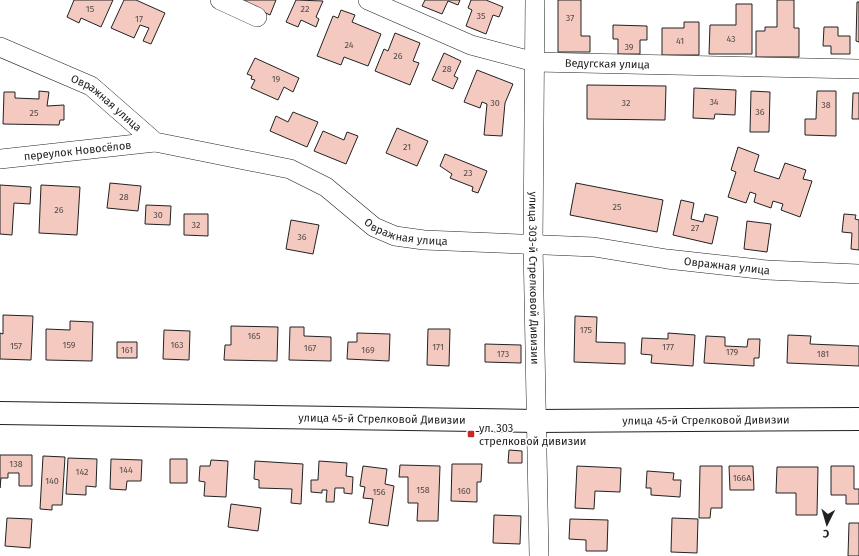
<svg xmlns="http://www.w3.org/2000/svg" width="859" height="556" font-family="'Fira Sans',sans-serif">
<rect width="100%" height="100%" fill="#fff"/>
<path fill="#f3c9c0" stroke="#222" d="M74 0H113L101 27 81 18 79 23 67 17Z
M124 0H136L165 13 151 44 143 41 149 28 140 25 134 38 111 28Z
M237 0H276L270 15Z
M296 0 323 1 316 17 319 19 316 27 301 20 298 27 286 22Z
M425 0H460L458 5 448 1 442 14 422 6Z
M471 0H486L503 7 499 17 493 15 486 34 466 26 472 10 468 8Z
M558 0H581V36H590V52H558Z
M777 0H794V28H799V57H756V31H765V27H777Z
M857 2H859V42L856 41Z
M736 4H752V54H709L710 25H736Z
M341 10 355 15 352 22 381 34 368 66 344 57 341 65 317 56 333 16 338 18Z
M684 22H699V55H662V28H684Z
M613 25 647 26V40H640V54H618V39H613Z
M824 27H838V36H850V54H831V46H823Z
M395 33 420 43 413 61 419 63 410 85 375 71 384 49 388 51Z
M444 53 461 61 454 76 458 78 453 89 432 80Z
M255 58 299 78 293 92 284 87 278 100 251 88 255 80 251 79 252 76 247 74Z
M477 70 513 84 505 103 502 136 484 135 487 104 482 102 480 108 464 102Z
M587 85 666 86 665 120 587 119Z
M694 88 736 90 735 115 715 114 714 119 693 118Z
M39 91 49 92 47 106 64 105V120H60L59 125 3 124 4 92H15V98L39 99Z
M751 91 770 92 769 132H750Z
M817 91H836V136L805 135V119H816Z
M853 93H859V119H852Z
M293 112 318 122 307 147 270 131 276 116 288 122Z
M397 128 428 141 417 166 386 153Z
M323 131 344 140 347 132 358 136 346 164 314 151Z
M738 147 759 155 754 171 779 179 785 163 806 170 803 179 812 181 800 217 781 210 783 204 773 201 771 208 754 202 756 194 750 192 746 203 728 197 736 172 731 170Z
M445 154 487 171 478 193 472 191 473 187 450 178 452 174 440 166Z
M110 183 141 186 138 211 107 208Z
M576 183 663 200 657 232 570 215Z
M0 185 31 187 30 204 14 203 12 235 0 234Z
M41 185 80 187 77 235 39 233Z
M681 200 694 203 691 219 703 222 705 214 718 217 712 244 673 235Z
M146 205 171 206 170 225 145 224Z
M184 214H208V236L184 235Z
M844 214 856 215 855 219 859 220V250L851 249 852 233 842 232Z
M291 220 319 225 313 254 286 249Z
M747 221 771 224 767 252 744 249Z
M3 315 33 316 31 360 0 359V333L3 334Z
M575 316 597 317 596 342 625 343V364L574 362Z
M70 321 93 322 92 361 46 360V329L70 330Z
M231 326 278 327 277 361 224 360 225 345H231Z
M290 327H304V336L331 337V361L289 360Z
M428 329H450L449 366 427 365Z
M164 330 190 331 189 360 163 359Z
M357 333 390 334 389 361 347 359 348 342H357Z
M668 333 695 335 693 366 651 363 652 355 641 354 642 338 668 339Z
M788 335 811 336 810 344 859 346V366L787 363Z
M706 336 725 337V346L747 347 748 339H760L759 358H754V366L704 363Z
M117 342H137V358H117Z
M485 344 521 345V363L485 362Z
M509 450 522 451V463H508Z
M0 455H32V486H19V473H8V478H1L0 488Z
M43 456 65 457 62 505H52V510L40 509Z
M68 458 97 459 96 487 86 486V495L66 494Z
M111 459 142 460 141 481H127L126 490 110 489Z
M170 459H187V483H170Z
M211 460 228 461 226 497 204 496 205 482 199 481 200 466H210Z
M255 461 303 464 301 504 291 503 292 489 259 488V480L254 479Z
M319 461 347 463 346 476 353 477 352 494 344 493V488H335L334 502H326L327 490H322V493L311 492V480H318Z
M452 464H482L481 482H477V502L451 501Z
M400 465 440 466 438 521H417L418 503H408V477H399Z
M363 466 387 469 385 484 394 486 388 526 369 523 373 499 363 498 365 487 360 486Z
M577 466 621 468 620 492 595 491 594 509 575 508Z
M700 466H722V508H711L710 518H699Z
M729 466H753L754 490H730Z
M831 466H854V489H859V504H846V495H831Z
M777 467H818L817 515H796V493H776Z
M647 471 674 473 673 480H681L680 497 651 495V488H646Z
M231 504 261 508 258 531 228 527Z
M494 515 521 516 520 544 493 543Z
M7 518 32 519 30 548 5 546Z
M672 518 698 519 697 553 671 552Z
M570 519 608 520 607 551H586V540L569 539Z
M849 523H859V556H848Z"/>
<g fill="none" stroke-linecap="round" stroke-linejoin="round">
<defs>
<g id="minor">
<path d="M220 0 257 17"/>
<path id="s1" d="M368 0 471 45 535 62 859 69"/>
<path id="s2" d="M535 0 533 244 539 556"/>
<path id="s3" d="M0 47 91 86 155 142 290 169 326 187 374 227 395 236 424 240 594 247 667 259 767 270 859 274"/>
<path id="s4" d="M0 159 155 142"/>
</g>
<g id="major">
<path id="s5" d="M0 413 536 421 859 419"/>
</g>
</defs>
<use href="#minor" stroke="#222" stroke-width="20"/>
<use href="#major" stroke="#222" stroke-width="24"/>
<use href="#minor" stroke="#fff" stroke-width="19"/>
<use href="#major" stroke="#fff" stroke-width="22"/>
</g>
<rect fill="#c62828" stroke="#fff" stroke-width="1.5" x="467" y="430" width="8" height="8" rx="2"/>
<g text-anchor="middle" stroke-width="3" stroke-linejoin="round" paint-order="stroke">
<g font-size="9" fill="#564c4a">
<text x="90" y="12">15</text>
<text x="305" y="12">22</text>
<text x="481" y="19">35</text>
<text x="570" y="21">37</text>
<text x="139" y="22">17</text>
<text x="731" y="42">43</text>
<text x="680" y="44">41</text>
<text x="349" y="48">24</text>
<text x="629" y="50">39</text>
<text x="398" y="59">26</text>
<text x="447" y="72">28</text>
<text x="276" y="82">19</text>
<text x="714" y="105">34</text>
<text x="495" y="106">30</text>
<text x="626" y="106">32</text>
<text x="826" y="108">38</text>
<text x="760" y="115">36</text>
<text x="34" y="116">25</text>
<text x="407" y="150">21</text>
<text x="468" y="176">23</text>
<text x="124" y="200">28</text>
<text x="617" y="210">25</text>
<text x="59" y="213">26</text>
<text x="158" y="218">30</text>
<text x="196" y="228">32</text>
<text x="695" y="231">27</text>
<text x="302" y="240">36</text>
<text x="586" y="333">175</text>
<text x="254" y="339">165</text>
<text x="69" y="348">159</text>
<text x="177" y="348">163</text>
<text x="16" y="349">157</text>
<text x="438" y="350">171</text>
<text x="668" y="350">177</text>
<text x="310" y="351">167</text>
<text x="127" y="353">161</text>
<text x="368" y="353">169</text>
<text x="732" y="355">179</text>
<text x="503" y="357">173</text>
<text x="823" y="357">181</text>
<text x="16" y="467">138</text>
<text x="126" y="473">144</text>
<text x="82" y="475">142</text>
<text x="742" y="481">166А</text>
<text x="52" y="484">140</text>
<text x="423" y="493">158</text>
<text x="464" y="494">160</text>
<text x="379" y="495">156</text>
</g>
<g font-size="11" fill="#222" stroke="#fff">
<text dy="4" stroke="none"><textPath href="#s1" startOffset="251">Ведугская улица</textPath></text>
<text dy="4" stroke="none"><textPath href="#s3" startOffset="121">Овражная улица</textPath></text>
<text dy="4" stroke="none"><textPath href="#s4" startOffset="78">переулок Новосёлов</textPath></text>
<text dy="4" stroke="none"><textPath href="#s3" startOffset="457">Овражная улица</textPath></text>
<text dy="4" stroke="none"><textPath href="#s3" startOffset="781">Овражная улица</textPath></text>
<text dy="4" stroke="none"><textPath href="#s2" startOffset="278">улица 303-й Стрелковой Дивизии</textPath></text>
<text dy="4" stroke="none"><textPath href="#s5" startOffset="382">улица 45-й Стрелковой Дивизии</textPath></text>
<text dy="4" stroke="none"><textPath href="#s5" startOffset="706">улица 45-й Стрелковой Дивизии</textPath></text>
</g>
<g font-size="11" fill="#222" stroke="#fff" text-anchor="start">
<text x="479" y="432">ул. 303<tspan x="479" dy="13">стрелковой дивизии</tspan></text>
</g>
</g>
<g transform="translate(827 524) rotate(185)" stroke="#ffffff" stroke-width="3" paint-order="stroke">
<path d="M0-3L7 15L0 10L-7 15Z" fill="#222222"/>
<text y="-6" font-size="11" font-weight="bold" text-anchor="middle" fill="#222222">С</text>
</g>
</svg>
